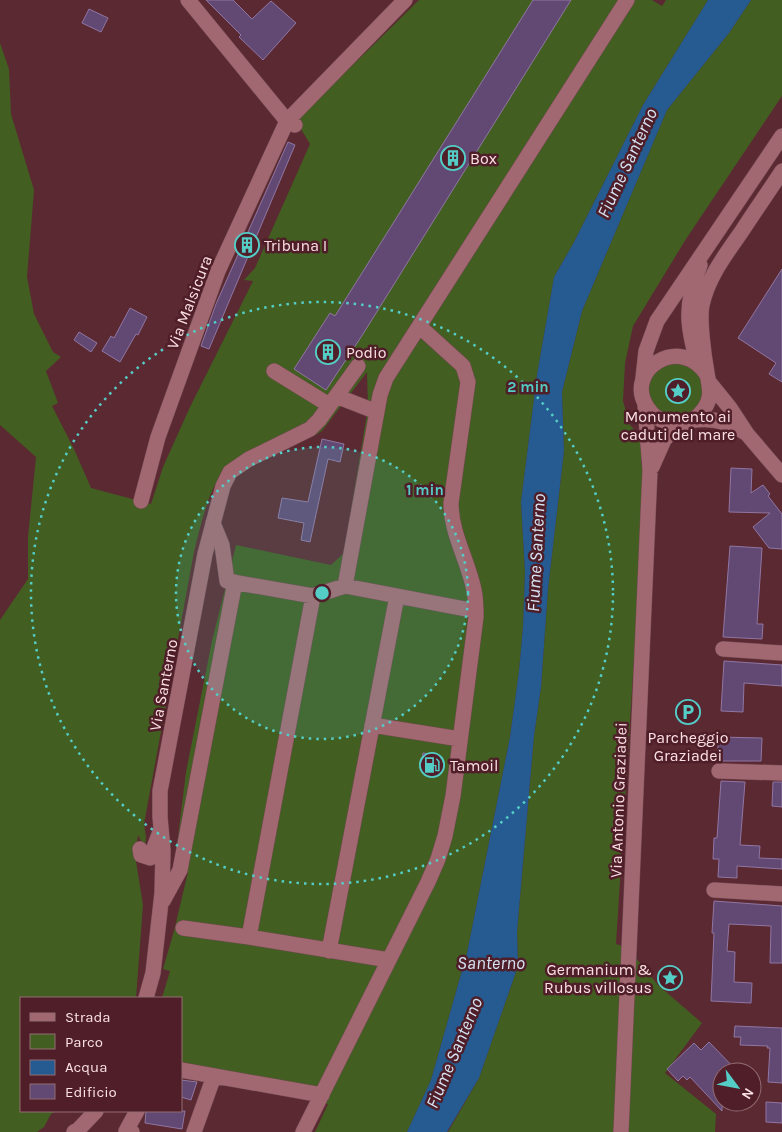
<svg xmlns="http://www.w3.org/2000/svg" width="782" height="1132" font-family="Karla,sans-serif">
<rect width="100%" height="100%" fill="#5b2932"/>
<path fill="#425e21" d="M419 0H652L662 6 666 0H708L643 105 573 244 554 277 537 375 521 502 525 572 523 627 519 671 510 737 467 953 431 1080 407 1132H315L328 1104 287 1094 258 1077 181 1063V998H162L170 971 163 969 174 931 188 872 174 869 186 772 212 641 236 545 331 565 344 553 368 407 367 372 322 431 314 436 310 429 226 467C208 490 201 524 194 552L144 824 146 837 145 849 138 835 135 855 143 905 136 998H21V1111H56L51 1114 44 1127 37 1132H0V620L28 579V537L36 457 0 425V43L9 69 11 114 34 190 27 277 34 314 53 352 61 357 46 371 58 403 52 406 74 449 91 488 151 504 163 467 190 407 253 281 244 280 255 268 310 144 296 121Z
M751 0H782V96L686 239 633 326 625 363 623 401 630 425 642 438 641 464 646 468 616 944 627 947 658 985 702 1023 665 1073 716 1114 715 1132H448L479 1078 518 966 517 932 534 736 541 687 548 589 564 451 562 392 582 311 667 110 729 33Z
M649 390a27 27 0 1 1 54 0a27 27 0 1 1-54 0Z"/>
<path fill="#255b90" d="M708 0H751L729 33 667 110 582 311 562 392 564 451 548 589 541 687 534 736 517 932 518 966 479 1078 447 1132H407L431 1080 467 953 510 737 519 671 523 627 525 572 521 502 537 375 554 277 573 244 643 105Z"/>
<path fill="#614973" stroke="#9076a3" d="M206 0H233L252 19 271 1 296 23 263 60 239 37 241 35Z
M533 0H571L363 334 326 390 294 369 330 313 335 316Z
M89 9 108 18 101 32 82 23Z
M288 142 295 145 209 349 201 346 216 304Z
M782 269V382L769 374 776 363 738 338Z
M130 308 147 317 138 335 136 334 120 362 102 351 111 336 114 338Z
M79 332 97 343 91 352 74 340Z
M322 439 344 444 340 462 328 459 310 542 301 540 304 523 278 518 282 498 308 502Z
M731 468 752 469 751 493 763 485 770 494 768 496 782 514V549L769 548 753 527 770 513 729 512Z
M730 546 762 548 757 624H763L762 639 723 637Z
M724 661 782 665V686L744 683 743 712 721 711Z
M718 737 762 738 761 761H718Z
M423 753 436 755 433 767 421 765Z
M721 781 745 782 740 845 760 846 759 858 782 859V869L737 866V878L718 877 719 859H713L714 838H717Z
M773 782H782V807L772 806Z
M714 901 782 906V963H770L771 926 729 924 727 951 735 952 734 982 752 983 751 1003 711 1001 714 933H712Z
M735 1026 782 1028V1083L768 1082 770 1048H767L768 1046 740 1045 741 1037H734Z
M709 1042 738 1072H722V1111L690 1077 687 1080 683 1076 678 1081 667 1069 694 1043 701 1050Z
M181 1080 197 1082 191 1100 181 1097Z
M766 1102 782 1103V1123L766 1122Z
M146 1111H185L182 1129 145 1123Z"/>
<g fill="none" stroke-linecap="round" stroke-linejoin="round">
<defs>
<path id="minor" d="M188 0 287 121 295 125
M698 364C686 324 685 304 700 265
M274 371 329 405
M707 375C681 333 623 370 647 407 660 428 690 430 704 409 713 397 709 386 707 373 704 357 699 319 702 305 708 277 726 254 742 231 755 211 769 191 782 171
M643 378 646 351 657 321 782 136
M709 382 730 408 747 434 782 475
M336 396 377 412
M690 421C710 417 727 421 744 432
M652 467 664 440 678 424
M141 501 158 437 218 271 287 121 405 0
M213 523 222 545 227 581 313 596 345 586 476 611
M345 586 380 395 386 378 627 0
M723 649 782 653
M372 725 460 739
M719 771 782 773
M140 849 141 855 150 858 160 832
M714 890 782 894
M163 901 180 870 235 582
M183 928 249 937 313 596
M249 937 389 960
M329 951 397 596
M146 998 153 973 162 893 163 850 160 817V791L205 554 223 486 230 472 249 459 310 429 319 420 358 366
M181 1070 322 1095
M74 1132 78 1130 96 1111
M132 1132 126 1131 137 1111
M194 1132 214 1076
M303 1132 428 882 438 859 445 836 453 796 476 617C476 608 476 599 474 590 468 560 451 534 451 503L468 382 463 366 419 326
M621 1132 650 470 645 405"/>
</defs>
<use href="#minor" stroke="#734a52" stroke-width="16"/>
<use href="#minor" stroke="#a26871" stroke-width="15"/>
</g>
<circle cx="322" cy="593" r="146" fill="#54cdc7" fill-opacity=".12"/>
<g fill="none" stroke="#54cdc7" stroke-width="2.5" stroke-dasharray="2.5 5">
<circle cx="322" cy="593" r="146"/>
<circle cx="322" cy="593" r="291"/>
</g>
<defs>
<symbol id="building-ring" viewBox="-11 -11 22 22"><circle r="9.5" fill="#4f1e28" stroke="#54cdc7" stroke-width="1.5"/><path d="M-4-6H4V6H1V3H-1V6H-4ZM-2.5-4.3h1.7v1.8h-1.7ZM.8-4.3h1.7v1.8H.8ZM-2.5-1h1.7V.8h-1.7ZM.8-1h1.7V.8H.8Z" fill="#54cdc7"/></symbol>
<symbol id="sight-ring" viewBox="-11 -11 22 22"><circle r="9.5" fill="#4f1e28" stroke="#54cdc7" stroke-width="1.5"/><path d="M0-6L1.8-2.2L6-1.7L2.9 1.2L3.7 5.4L0 3.3L-3.7 5.4L-2.9 1.2L-6-1.7L-1.8-2.2Z" fill="#54cdc7"/></symbol>
<symbol id="parking-ring" viewBox="-11 -11 22 22"><circle r="9.5" fill="#4f1e28" stroke="#54cdc7" stroke-width="1.5"/><path d="M-3.5-5.5H1a3.5 3.5 0 0 1 0 7H-1V5.5H-3.5ZM-1-3.4V-.6H.8a1.4 1.4 0 0 0 0-2.8Z" fill="#54cdc7"/></symbol>
<symbol id="fuel-ring" viewBox="-11 -11 22 22"><circle r="9.5" fill="#4f1e28" stroke="#54cdc7" stroke-width="1.5"/><path d="M-5.5-6h7V0h2V4h1.3V-2.5L3-4.5l.8-.8L6-3V5H2.5V1h-1V6h-7ZM-4.2-4.7v3.2H.2V-4.7Z" fill="#54cdc7"/></symbol>
</defs>
<g fill-rule="evenodd">
<use href="#building-ring" x="439" y="144" width="28" height="28"/>
<use href="#building-ring" x="233" y="231" width="28" height="28"/>
<use href="#building-ring" x="314" y="338" width="28" height="28"/>
<use href="#sight-ring" x="664" y="377" width="28" height="28"/>
<use href="#parking-ring" x="674" y="698" width="28" height="28"/>
<use href="#fuel-ring" x="418" y="751" width="28" height="28"/>
<use href="#sight-ring" x="656" y="964" width="28" height="28"/>
</g>
<g text-anchor="middle" stroke-width="5" stroke-linejoin="round" paint-order="stroke">
<g font-size="16" fill="#fbe0e3" stroke="#4f1e28" text-anchor="start">
<text x="470" y="164">Box</text>
<text x="264" y="251">Tribuna I</text>
<text x="346" y="358">Podio</text>
<text x="678" y="422" text-anchor="middle">Monumento ai<tspan x="678" dy="18">caduti del mare</tspan></text>
<text x="688" y="743" text-anchor="middle">Parcheggio<tspan x="688" dy="18">Graziadei</tspan></text>
<text x="450" y="771">Tamoil</text>
<text x="652" y="975" text-anchor="end">Germanium &amp;<tspan x="652" dy="18">Rubus villosus</tspan></text>
</g>
<g font-size="16" fill="#fbe0e3" stroke="#4f1e28">
<text transform="translate(189 302) rotate(-69)" y="6">Via Malsicura</text>
<text transform="translate(163 685) rotate(-79)" y="6">Via Santerno</text>
<text transform="translate(618 800) rotate(-88)" y="6">Via Antonio Graziadei</text>
</g>
<g font-size="18" font-style="italic" fill="#d7e5f5" stroke="#4f1e28">
<text transform="translate(627 163) rotate(-65)" y="6">Fiume Santerno</text>
<text transform="translate(536 553) rotate(-87)" y="6">Fiume Santerno</text>
<text x="491" y="969">Santerno</text>
<text transform="translate(454 1053) rotate(-67)" y="6">Fiume Santerno</text>
</g>
</g>
<circle cx="322" cy="593" r="8" fill="#54cdc7" stroke="#4f1e28" stroke-width="2.5"/>
<g font-size="15" text-anchor="middle" font-weight="bold" fill="#54cdc7" stroke="#4f1e28" stroke-width="5" stroke-linejoin="round" paint-order="stroke">
<text x="528" y="392">2 min</text>
<text x="425" y="495">1 min</text>
</g>
<rect x="20" y="997" width="162" height="115" fill="#4f1e28" stroke="#946c73"/>
<rect x="30" y="1013" width="25" height="8" fill="#a26871" stroke="#946c73"/>
<text x="65" y="1022" font-size="15" fill="#fbe0e3">Strada</text>
<rect x="30" y="1034" width="25" height="15" fill="#425e21" stroke="#946c73"/>
<text x="65" y="1047" font-size="15" fill="#fbe0e3">Parco</text>
<rect x="30" y="1060" width="25" height="15" fill="#255b90" stroke="#946c73"/>
<text x="65" y="1072" font-size="15" fill="#fbe0e3">Acqua</text>
<rect x="30" y="1084" width="25" height="15" fill="#614973" stroke="#946c73"/>
<text x="65" y="1097" font-size="15" fill="#fbe0e3">Edificio</text>
<g transform="translate(737 1087) rotate(122)"><circle r="24" fill="#4f1e28" stroke="#946c73"/>
<path d="M0-4L9 19L0 12L-9 19Z" fill="#54cdc7"/>
<text y="-8" font-size="14" font-weight="bold" text-anchor="middle" fill="#fbe0e3">N</text>
</g>
</svg>
